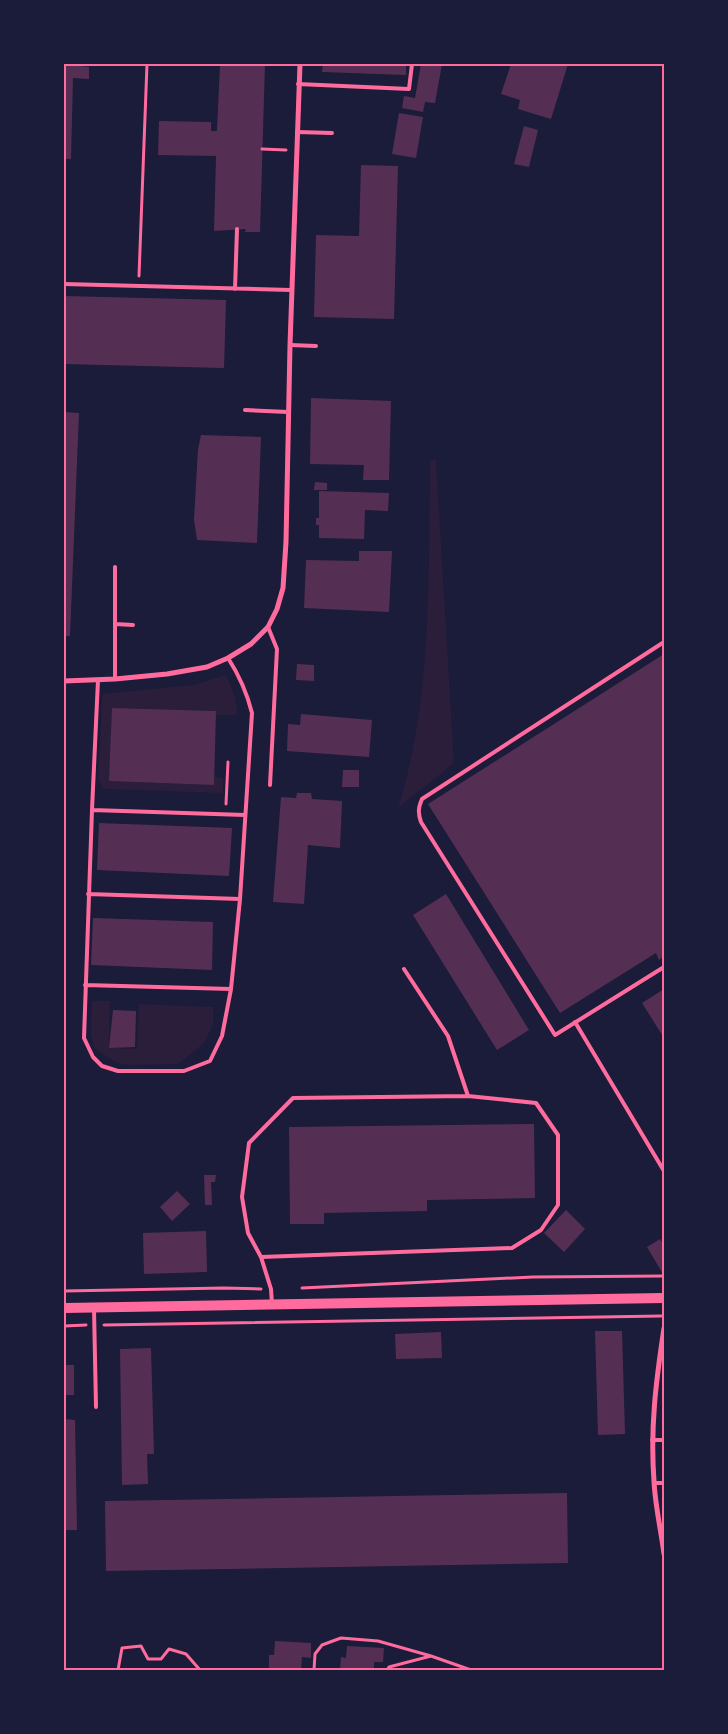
<svg xmlns="http://www.w3.org/2000/svg" width="728" height="1734" font-family="Raleway,sans-serif">
<rect width="100%" height="100%" fill="#1b1b3a"/>
<path fill="#2a1e3b" d="M430 460H436L454 763 398 808C433 697 428 576 430 460Z
M226 675 236 699 237 715H216V711L112 708 110 781 214 785V777L223 778V793L103 789 98 780 102 694 194 685Z
M92 1001H110L109 1048 137 1049 139 1004 213 1007V1025L204 1043 178 1064 127 1065 115 1062 94 1048 91 1035Z"/>
<path fill="#542f53" d="M64 64 89 67V79L73 78 71 159H64Z
M220 64H265L260 232H245L246 229 214 231 216 156 158 155 159 121 211 122V131H217Z
M323 64H406V75L322 72Z
M421 64H442L435 103 425 102 423 112 402 108 404 96 415 98Z
M511 64H568L551 119 518 109 520 100 501 94Z
M399 113 423 117 416 158 392 154Z
M524 126 538 130 529 167 514 164Z
M361 165 398 166 394 319 314 317 316 235 359 236Z
M64 296 226 300 224 368 64 364Z
M311 398 391 401 389 480H363L364 465 310 464Z
M64 412 79 413 70 636H64Z
M201 435 261 437 257 543 197 540 194 520 198 449Z
M315 482 327 483V490H314Z
M319 491 389 493 388 511 365 510 364 539 319 538V525H316V518H319Z
M359 551H392L389 612 304 608 306 560 359 561Z
M664 654V956L659 960 656 953 560 1013 428 804Z
M297 664 314 665V681L296 680Z
M112 708 216 711 214 785 109 781Z
M301 714 372 720 369 757 287 751 288 724 300 725Z
M343 770H359V787H342Z
M297 793H311L312 799 342 801 340 848 308 845 304 904 273 902 281 797 296 798Z
M99 823 232 828 229 876 97 870Z
M446 894 529 1030 497 1050 413 915Z
M93 918 213 922 212 970 91 965Z
M664 989V1038L642 1003Z
M113 1010 136 1011 135 1047 109 1048Z
M534 1124 535 1198 427 1200V1211L324 1213V1224H290L289 1127Z
M204 1175H216L215 1182H211L212 1205H205Z
M177 1191 190 1204 172 1221 160 1207Z
M566 1210 585 1229 564 1252 544 1233Z
M206 1231 207 1272 144 1274 143 1233Z
M660 1239 664 1246 663 1274 647 1247Z
M595 1331H622L625 1434 598 1435Z
M441 1332 442 1358 396 1359 395 1334Z
M151 1348 154 1454H147L148 1484 122 1485 120 1349Z
M64 1365H74V1395H64Z
M64 1419 75 1420 77 1530H64Z
M567 1493 568 1563 106 1571 105 1501Z
M275 1641 311 1643V1658L302 1657 301 1670H269V1655H274Z
M347 1646 384 1648 383 1662H374V1670H340L341 1657 346 1658Z"/>
<g fill="none" stroke-linecap="round" stroke-linejoin="round">
<path stroke="#ff6b9d" stroke-width="3" d="M262 149 286 150
M139 276 147 64
M226 804 228 762
M302 1288 533 1277 664 1276
M64 1291 224 1288 261 1289
M104 1325 661 1316
M64 1326 86 1325
M431 1656 471 1670
M118 1670 122 1648 141 1646 148 1659H161L169 1649 186 1654 200 1670
M314 1670 315 1654 322 1645 341 1638 378 1641 431 1656 389 1667 387 1670"/>
<path stroke="#ff6b9d" stroke-width="4" d="M298 84 409 89 412 64
M297 132 332 133
M64 284 291 290
M235 289 237 229
M290 345 316 346
M245 410 288 412
M115 624 133 625
M268 627 277 649 270 785
M664 642 422 799C418 808 418 813 421 822L555 1035 664 967
M115 679V567
M98 680 92 810 84 1038 93 1057 102 1066 118 1071H184L210 1061 222 1036 231 989 240 899 252 713C247 693 239 675 228 658
M92 810 245 815
M88 894 240 899
M404 969 448 1036 468 1096
M85 985 231 989
M575 1022 664 1171
M261 1257 512 1248 541 1230 558 1205V1135L536 1103 468 1096 293 1098 249 1143 242 1197 248 1233 261 1257 271 1289 272 1304
M94 1309 96 1407
M652 1440H664
M654 1483H664"/>
<path stroke="#ff6b9d" stroke-width="5" d="M64 681 115 679 167 674 207 667 228 658 251 644 268 627 277 609 283 588 286 542 290 345 300 64
M664 1328C656 1381 650 1428 654 1481 655 1505 661 1530 664 1554"/>
<path stroke="#ff6b9d" stroke-width="10" d="M64 1308 664 1298"/>
</g>
<rect width="728" height="1734" fill="none" stroke="#1b1b3a" stroke-width="130"/>
<rect x="65" y="65" width="598" height="1604" fill="none" stroke="#ff6b9d" stroke-width="2"/>
</svg>
